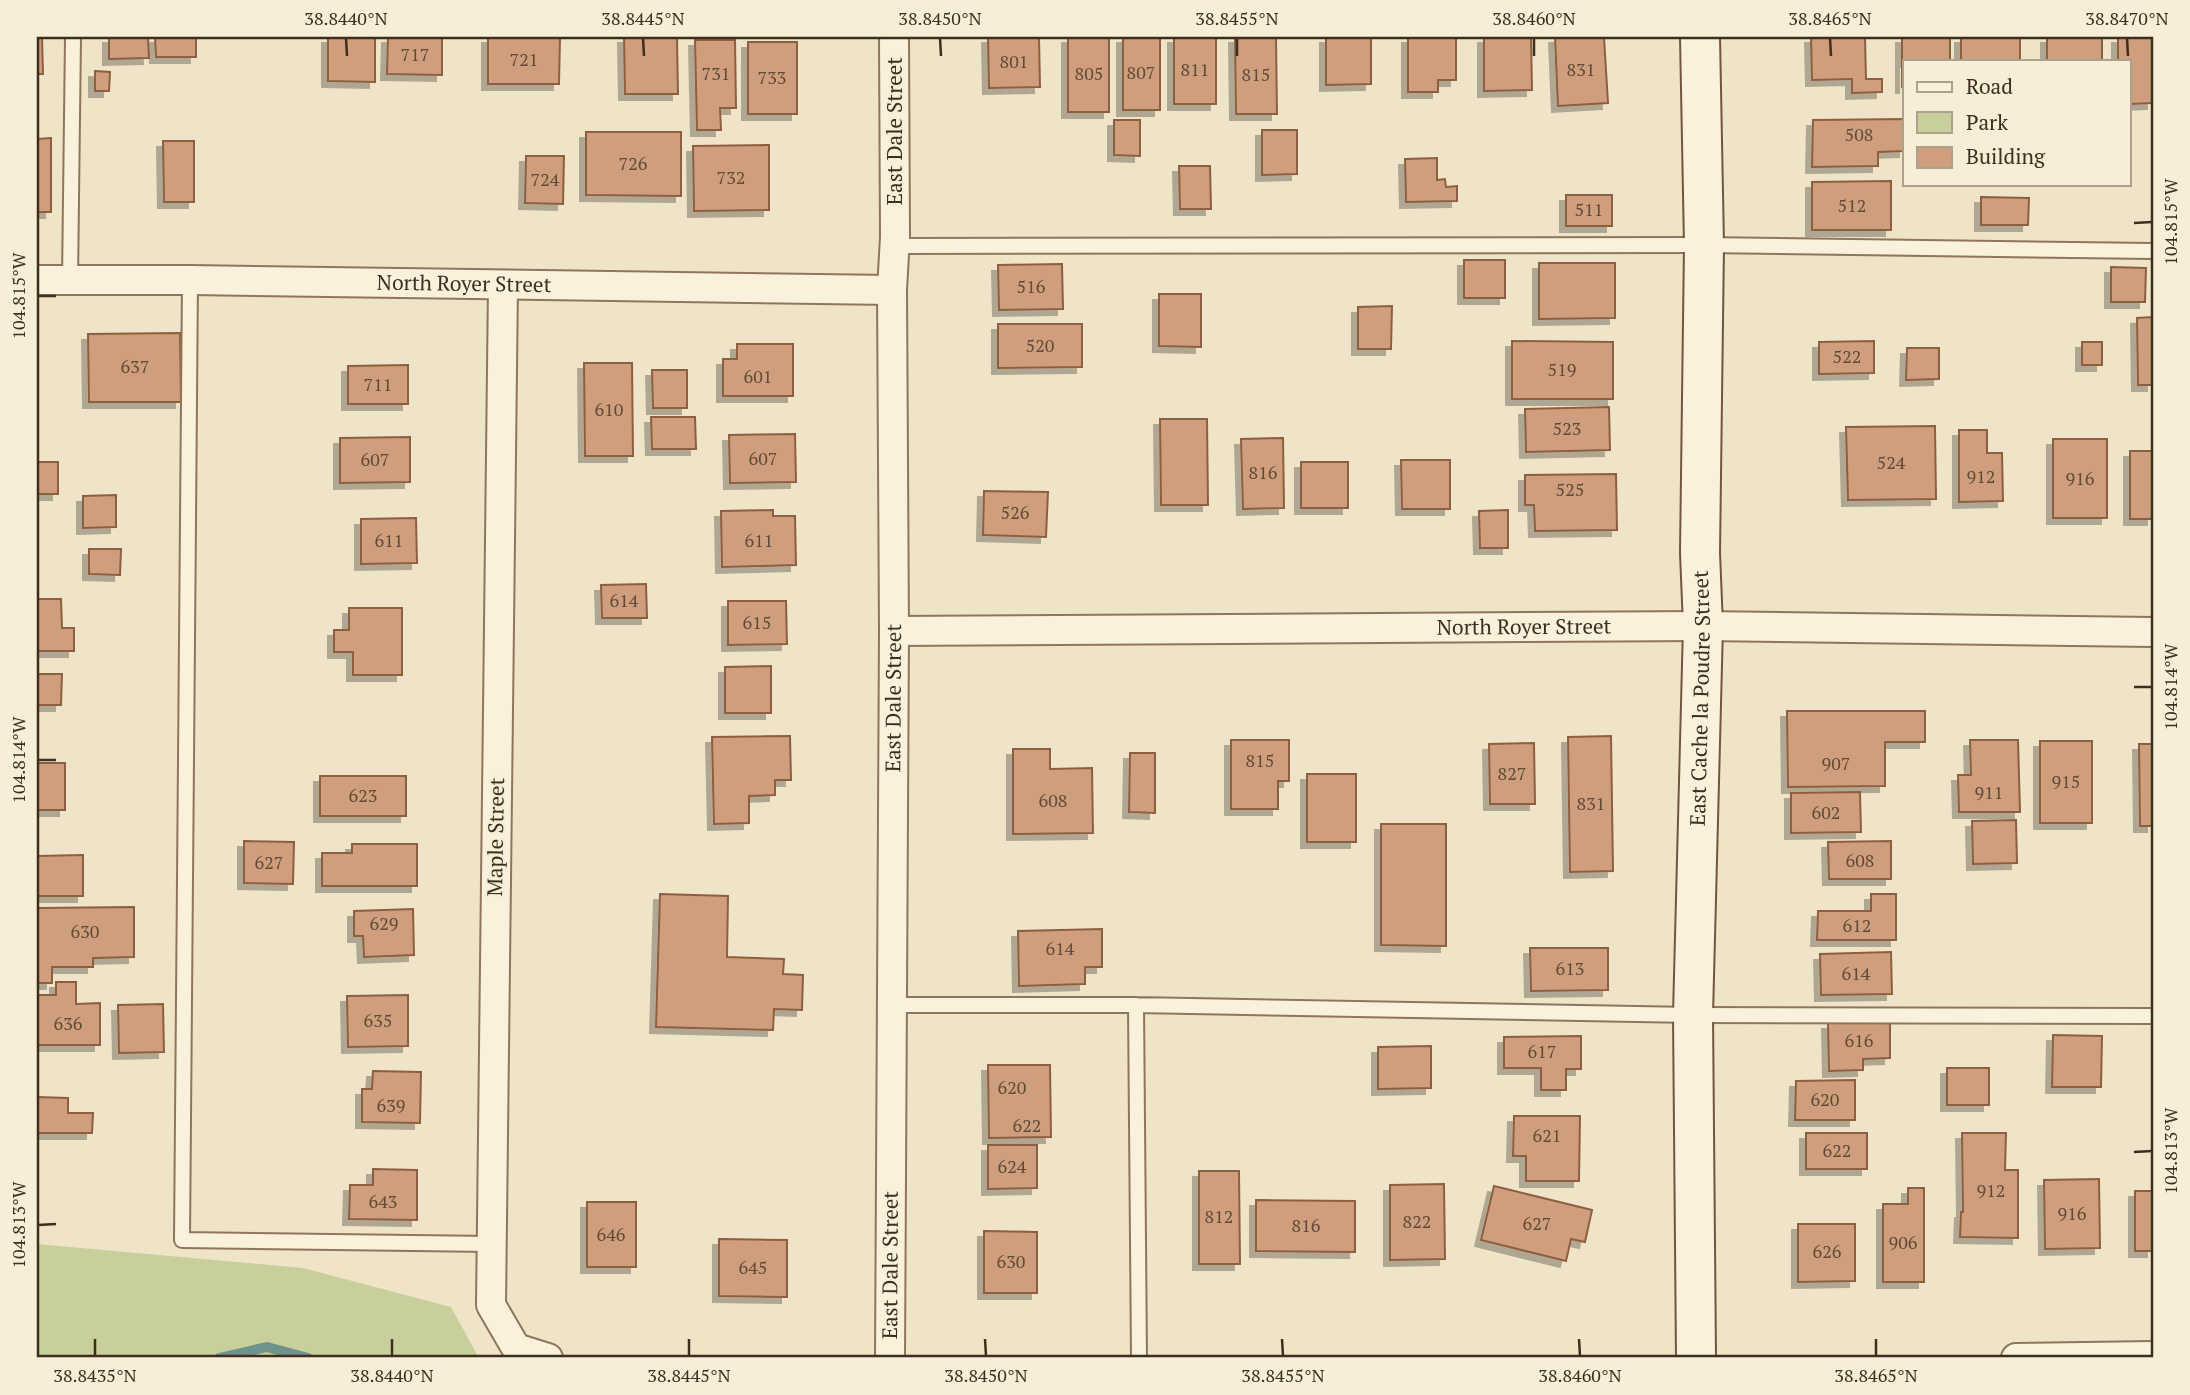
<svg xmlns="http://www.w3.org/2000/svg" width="2190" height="1395" font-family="'PT Serif',serif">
<defs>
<filter id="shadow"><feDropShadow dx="-6" dy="6" stdDeviation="0" flood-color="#0004"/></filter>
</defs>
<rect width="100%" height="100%" fill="#f0e4c8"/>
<path fill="#c9cf9b" d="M37 1244 303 1268 451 1307 479 1358H37Z"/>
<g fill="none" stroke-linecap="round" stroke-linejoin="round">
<path stroke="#6f938a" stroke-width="10" d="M219 1358 267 1347 308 1358"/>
</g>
<path fill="#cf9f7d" stroke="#8d5f41" stroke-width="2" filter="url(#shadow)" d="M37 37H42L43 74H37Z
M109 37H148L149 58 109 59Z
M155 37H196V57H156Z
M328 37H375V82L328 81Z
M388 37H442V75L387 74Z
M488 37H560L559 84H488Z
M624 37H677L678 94H625Z
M988 37H1039L1040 87 989 88Z
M1068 37H1109V112H1068Z
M1123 37H1160V110H1123Z
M1174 37H1216V104H1174Z
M1235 37H1276L1277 114H1236Z
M1326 37H1371V84L1326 85Z
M1408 37H1456V80H1438V92H1408Z
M1484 37H1531L1532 90 1484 91Z
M1555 37H1604L1608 103 1558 106Z
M1811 37H1865L1866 79H1882V92L1852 93V79L1812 80Z
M1902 37H1950V61H1905V87H1902Z
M1961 37H2020V61H1961Z
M2047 37H2102V61H2047Z
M2118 37H2153V103L2129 104V61H2118Z
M695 40H735L736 108H720L721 130H697Z
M748 42H797V114H748Z
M95 71 110 72 109 91H95Z
M1905 119V151L1878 152V166L1812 167 1813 120Z
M1114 120H1140V156L1114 155Z
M1262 130H1297V174L1262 175Z
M586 132H681V196L586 195Z
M51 138V212H37V139Z
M163 141H194V202H164Z
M769 145V210L694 211 693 146Z
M526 156H564L563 204 525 203Z
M1437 158V180L1445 179 1446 187 1457 186V201L1406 202 1405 159Z
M1179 166H1210L1211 209H1180Z
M1891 181V230H1812V182Z
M1566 195H1612V226H1566Z
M1981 197 2029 198 2028 225H1981Z
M1464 260H1505V298H1464Z
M1539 263H1615V318L1539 319Z
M1062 264 1063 309 999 310 998 265Z
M2111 267 2146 268 2145 302H2111Z
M1159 294H1201V347L1159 346Z
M1392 306 1391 349H1358V307Z
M2153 317V385H2138L2137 318Z
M998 324H1082V367L998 368Z
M180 333 181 402H89L88 334Z
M1512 341 1613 342V399H1512Z
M1874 341V373L1819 374V342Z
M2082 342H2102V365H2082Z
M737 344H793V396H723V359H737Z
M1907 348H1939V379L1906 380Z
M584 363H632L633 456H585Z
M408 365V404H348V366Z
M652 370H687V408H653Z
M1609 407 1610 450 1526 452 1525 409Z
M651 417H695L696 449H652Z
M1160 419H1207L1208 505H1161Z
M1935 426 1936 499 1848 500 1846 427Z
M1959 430H1987V453H2002L2003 501 1959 502Z
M795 434 796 482 730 483 729 435Z
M410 437V482L340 483V438Z
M1283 438 1284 508 1243 509 1241 439Z
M2053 439H2107V518H2053Z
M2130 451H2153V519H2130Z
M1401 460H1450V509H1402Z
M37 462H58V494H37Z
M1301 462H1348V508H1301Z
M1616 474 1617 530 1535 531 1534 505H1525V475Z
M984 491 1048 492 1046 537 983 535Z
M116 495V527L83 528V496Z
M773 510V516H795L796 565 722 567 721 511Z
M1508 510V548H1480L1479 511Z
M416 518 417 563 361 564V519Z
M89 549H121L120 575 89 574Z
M646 584 647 618H602L601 585Z
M37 599H61L62 628H74V651H37Z
M728 601H786L787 644 728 645Z
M349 608H402V675H353V652H334V630H349Z
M771 666V713H725V667Z
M37 674H62L61 705H37Z
M1787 711H1925V742H1885V786L1788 787Z
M790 736 791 780H775V795L749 796V823L714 824 712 737Z
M1611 736 1613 871 1570 872 1568 737Z
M1231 740H1289V781H1278V809H1231Z
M1970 740H2018L2020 812H1959L1958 775H1971Z
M2040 741H2092V823H2040Z
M1534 743 1535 804H1490L1489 744Z
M2139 744H2153V826H2140Z
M1013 749H1050V769L1092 768 1093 833 1013 834Z
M1130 753H1155V813L1129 812Z
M37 763H65V810H37Z
M1307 774H1356V842H1307Z
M320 776H406V816H320Z
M1860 792 1861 832 1791 833V793Z
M2016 820 2017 863 1973 864 1972 821Z
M1381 824H1446V946L1381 945Z
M244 841 294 842 293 884 244 883Z
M1891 841V879H1829L1828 842Z
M352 844H417V886H322V853H352Z
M83 855V896H37V856Z
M660 894 728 896 727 957 784 959 783 974 803 975 802 1010 774 1009 773 1030 656 1027Z
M1871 894H1896V940H1817L1818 911H1871Z
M134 907V957L93 958V967H52V983H37V908Z
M413 909 414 955 364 957 363 936H354V911Z
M1102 929V967H1085V984L1019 986 1018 931Z
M1530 948H1608V990L1531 991Z
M1891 952 1892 994 1821 995 1820 954Z
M56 982H76V1004L100 1003V1045H37V995H56Z
M408 995V1046L348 1047 347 996Z
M163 1004 164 1052 119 1053 118 1005Z
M1890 1022V1058L1863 1059V1070L1829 1071 1828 1023Z
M2053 1035 2102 1036 2101 1087H2052Z
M1581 1036V1069H1566V1090H1541V1068H1504V1037Z
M1431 1046V1088L1378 1089V1047Z
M988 1065H1050L1051 1137 989 1138Z
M1947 1068H1989V1105H1947Z
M373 1071 421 1072 420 1123 362 1122V1089H372Z
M1855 1080V1120H1795L1796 1081Z
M37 1097 68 1098V1113H93L92 1133H37Z
M1514 1116H1580L1579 1181H1526V1156H1513Z
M1806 1133H1867V1169H1806Z
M1962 1133H2006L2005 1170H2018V1238L1960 1237 1961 1212H1963Z
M988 1145H1037V1188L988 1189Z
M373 1169 417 1170V1220L349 1219 350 1185H373Z
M1199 1171H1239L1240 1264H1199Z
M2099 1179 2100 1248 2045 1249 2044 1180Z
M1444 1184 1445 1259 1390 1260V1185Z
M1494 1186 1592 1210 1585 1242 1571 1239 1566 1261 1481 1240Z
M1908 1188H1924V1282H1883V1204H1908Z
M2135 1191H2153V1251H2135Z
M1256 1200 1355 1201V1252L1256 1251Z
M587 1202H636V1267H587Z
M1798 1224H1855V1281L1798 1282Z
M984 1231 1037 1232V1293H984Z
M719 1239 787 1240V1297L719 1296Z"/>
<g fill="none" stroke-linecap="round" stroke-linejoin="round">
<defs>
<path id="lane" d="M895 246 1704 245 2153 251
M70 280 73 37
M190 280 182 1240 492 1244
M892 1005H1136L1693 1015 2153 1016
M1136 1005 1139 1358"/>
<g id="street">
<path id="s1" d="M37 280H190L892 290"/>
<path d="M503 285 491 1305 516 1348 548 1358"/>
<path id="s2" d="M894 631 1703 626 2153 632"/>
<path id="s3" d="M890 1358 894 631 892 290 895 237 894 37"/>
<path d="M2016 1358 2153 1356"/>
</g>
<g id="secondary">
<path id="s4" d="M1696 1358 1693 1015 1703 626 1700 553 1704 245 1700 37"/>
</g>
</defs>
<use href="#lane" stroke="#8d765c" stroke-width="18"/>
<use href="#street" stroke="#8d765c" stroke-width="32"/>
<use href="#secondary" stroke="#6f573f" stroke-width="42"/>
<use href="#lane" stroke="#faf1dc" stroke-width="14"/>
<use href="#street" stroke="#faf1dc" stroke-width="28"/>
<use href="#secondary" stroke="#faf1dc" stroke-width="38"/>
</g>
<path fill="none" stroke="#3d2e20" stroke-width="2.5" d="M346 38 347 56M643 38 644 56M940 38 941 56M1237 38V56M1534 38V56M1830 38 1831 56M2127 38 2128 56M2134 223 2152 222M38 296H56M2134 687H2152M38 760H56M2134 1152 2152 1151M38 1225 56 1224M95 1339V1356M392 1339V1356M689 1339V1356M985 1339 986 1356M1282 1339 1283 1356M1579 1339 1580 1356M1876 1339V1356"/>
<g text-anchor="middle" stroke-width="5" stroke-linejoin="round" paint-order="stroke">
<g font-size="18" fill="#624a37">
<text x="415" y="61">717</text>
<text x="524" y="66">721</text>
<text x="1014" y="68">801</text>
<text x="1195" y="76">811</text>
<text x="1581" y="76">831</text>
<text x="1141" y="79">807</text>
<text x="716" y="80">731</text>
<text x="1089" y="80">805</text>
<text x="1256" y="81">815</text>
<text x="772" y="84">733</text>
<text x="1859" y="141">508</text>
<text x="633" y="170">726</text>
<text x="731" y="184">732</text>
<text x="545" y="186">724</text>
<text x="1852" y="212">512</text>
<text x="1589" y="216">511</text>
<text x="1031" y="293">516</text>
<text x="1040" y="352">520</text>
<text x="1847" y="363">522</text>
<text x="135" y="373">637</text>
<text x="1562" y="376">519</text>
<text x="758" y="383">601</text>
<text x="378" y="391">711</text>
<text x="609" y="416">610</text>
<text x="1567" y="435">523</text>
<text x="763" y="465">607</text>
<text x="375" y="466">607</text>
<text x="1891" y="469">524</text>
<text x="1263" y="479">816</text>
<text x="1981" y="483">912</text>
<text x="2080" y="485">916</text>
<text x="1570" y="496">525</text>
<text x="1015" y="519">526</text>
<text x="389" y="547">611</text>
<text x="759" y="547">611</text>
<text x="624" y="607">614</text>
<text x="757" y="629">615</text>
<text x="1260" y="767">815</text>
<text x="1836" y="770">907</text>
<text x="1512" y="780">827</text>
<text x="2066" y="788">915</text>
<text x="1989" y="799">911</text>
<text x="363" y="802">623</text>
<text x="1053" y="807">608</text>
<text x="1591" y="810">831</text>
<text x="1826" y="819">602</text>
<text x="1860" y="867">608</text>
<text x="269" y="869">627</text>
<text x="384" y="930">629</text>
<text x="1857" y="932">612</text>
<text x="85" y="938">630</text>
<text x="1060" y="955">614</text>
<text x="1570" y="975">613</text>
<text x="1856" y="980">614</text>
<text x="378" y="1027">635</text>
<text x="68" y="1030">636</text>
<text x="1859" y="1047">616</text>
<text x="1542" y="1058">617</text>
<text x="1012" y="1094">620</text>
<text x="1825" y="1106">620</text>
<text x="391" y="1112">639</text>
<text x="1027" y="1132">622</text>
<text x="1547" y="1142">621</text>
<text x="1837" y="1157">622</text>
<text x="1012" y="1173">624</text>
<text x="1991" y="1197">912</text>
<text x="383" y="1208">643</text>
<text x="2072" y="1220">916</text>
<text x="1219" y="1223">812</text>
<text x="1417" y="1228">822</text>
<text x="1537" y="1230">627</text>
<text x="1306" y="1232">816</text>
<text x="611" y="1241">646</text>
<text x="1903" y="1249">906</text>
<text x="1827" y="1258">626</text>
<text x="1011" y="1268">630</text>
<text x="753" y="1274">645</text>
</g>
<g font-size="21" fill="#3d2e20" stroke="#f7eed8">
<text transform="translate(895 131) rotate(-90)" y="7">East Dale Street</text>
<text dy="7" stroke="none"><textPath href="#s1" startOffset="427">North Royer Street</textPath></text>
<text dy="7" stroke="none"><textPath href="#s2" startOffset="630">North Royer Street</textPath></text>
<text dy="7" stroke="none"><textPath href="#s3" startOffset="660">East Dale Street</textPath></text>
<text dy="7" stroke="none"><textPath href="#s4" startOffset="660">East Cache la Poudre Street</textPath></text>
<text transform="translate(496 837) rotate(-89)" y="7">Maple Street</text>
<text dy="7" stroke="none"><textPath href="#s3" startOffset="93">East Dale Street</textPath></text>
</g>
</g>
<rect width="2190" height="1395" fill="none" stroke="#f7eed8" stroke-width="77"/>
<rect x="1903" y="60" width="228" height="126" fill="#f7eed8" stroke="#ada18e" stroke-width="2"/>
<rect x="1917" y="82" width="35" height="10" fill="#faf1dc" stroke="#ada18e" stroke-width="2"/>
<text x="1966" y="94" font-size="21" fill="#3d2e20">Road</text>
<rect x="1917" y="112" width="35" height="21" fill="#c9cf9b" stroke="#ada18e" stroke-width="2"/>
<text x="1966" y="130" font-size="21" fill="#3d2e20">Park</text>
<rect x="1917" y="147" width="35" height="21" fill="#cf9f7d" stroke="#ada18e" stroke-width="2"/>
<text x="1966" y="164" font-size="21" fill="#3d2e20">Building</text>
<rect x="38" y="38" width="2114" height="1318" fill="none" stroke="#3d2e20" stroke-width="2.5"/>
<g font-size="18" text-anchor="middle" fill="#3d2e20">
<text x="346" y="25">38.8440°N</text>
<text x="643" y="25">38.8445°N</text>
<text x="940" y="25">38.8450°N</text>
<text x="1237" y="25">38.8455°N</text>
<text x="1534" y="25">38.8460°N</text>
<text x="1830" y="25">38.8465°N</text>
<text x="2127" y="25">38.8470°N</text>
<text transform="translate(2171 222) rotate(-90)" y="6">104.815°W</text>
<text transform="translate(19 296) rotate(-90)" y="6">104.815°W</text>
<text transform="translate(2171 687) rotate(-90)" y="6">104.814°W</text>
<text transform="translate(19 760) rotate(-90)" y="6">104.814°W</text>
<text transform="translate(2171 1151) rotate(-90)" y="6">104.813°W</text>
<text transform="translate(19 1225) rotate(-90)" y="6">104.813°W</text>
<text x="95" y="1382">38.8435°N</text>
<text x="392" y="1382">38.8440°N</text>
<text x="689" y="1382">38.8445°N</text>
<text x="986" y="1382">38.8450°N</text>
<text x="1283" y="1382">38.8455°N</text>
<text x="1580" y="1382">38.8460°N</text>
<text x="1876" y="1382">38.8465°N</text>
</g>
</svg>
